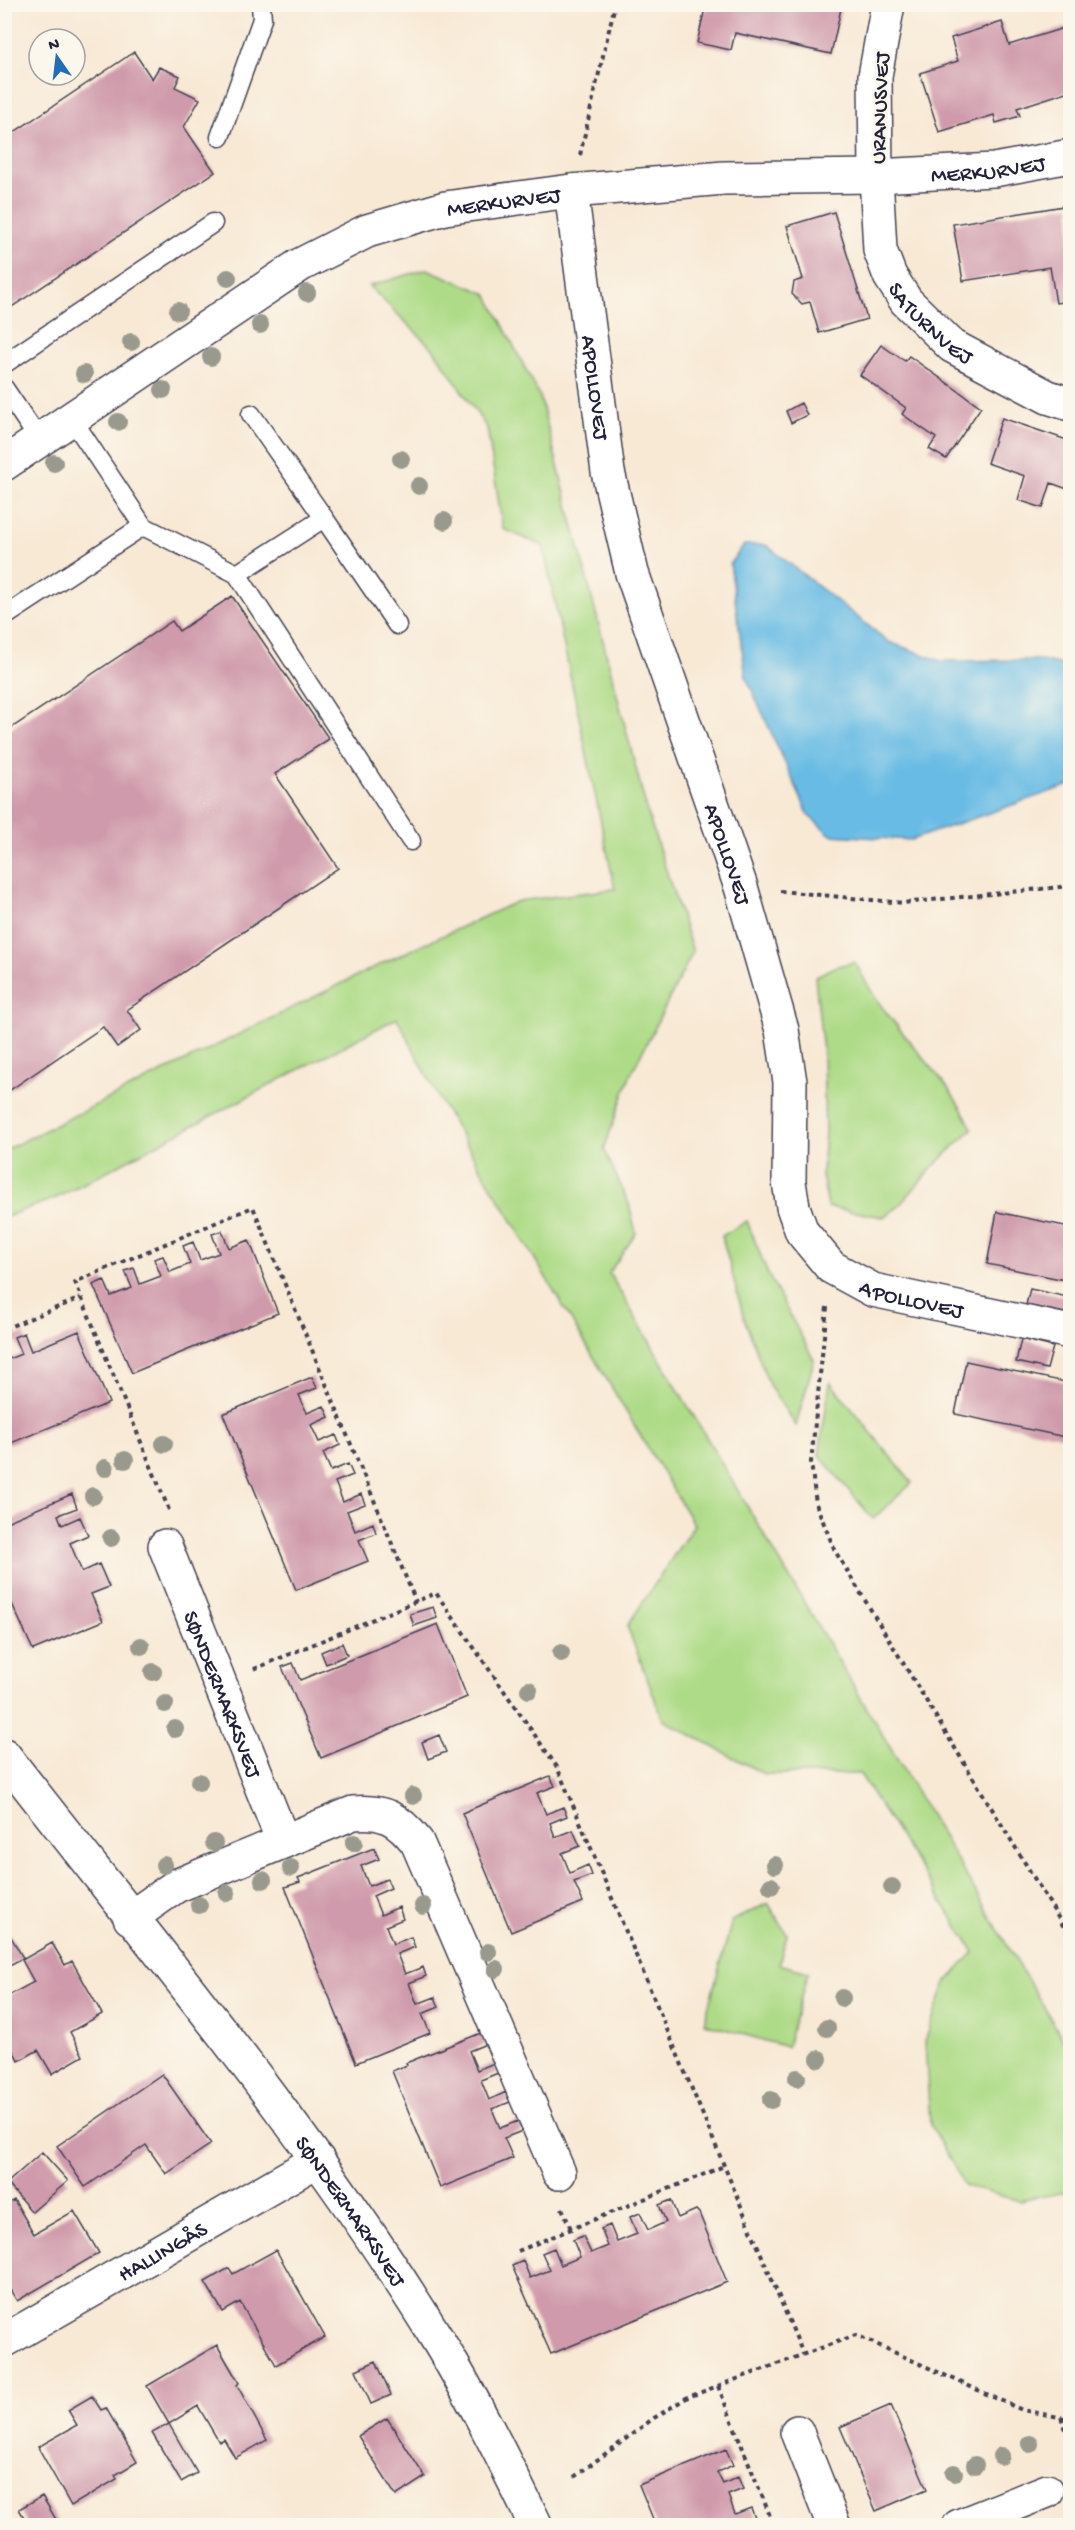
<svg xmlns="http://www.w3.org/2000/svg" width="1075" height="2530" font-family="'Gochi Hand',sans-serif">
<rect width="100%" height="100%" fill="#fbf7ec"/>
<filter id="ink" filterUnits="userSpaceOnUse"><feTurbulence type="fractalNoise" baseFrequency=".0167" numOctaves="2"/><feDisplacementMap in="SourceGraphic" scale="12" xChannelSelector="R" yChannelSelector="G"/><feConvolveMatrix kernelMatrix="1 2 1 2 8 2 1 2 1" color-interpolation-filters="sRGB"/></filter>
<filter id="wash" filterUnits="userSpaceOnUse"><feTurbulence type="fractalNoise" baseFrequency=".008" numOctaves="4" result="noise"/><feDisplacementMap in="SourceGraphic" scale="24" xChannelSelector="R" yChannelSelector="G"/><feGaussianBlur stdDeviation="1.35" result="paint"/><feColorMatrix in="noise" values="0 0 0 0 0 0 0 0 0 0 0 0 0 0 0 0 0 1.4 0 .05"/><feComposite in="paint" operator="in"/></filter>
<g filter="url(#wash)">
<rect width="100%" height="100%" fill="#f8e9d5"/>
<path fill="#aedb87" stroke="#687e61" stroke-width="1.5" d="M427 269 487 294 540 397 648 815 693 952 630 1076 604 1149 629 1204 636 1233 609 1273 1070 2051V2191L1020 2201 965 2186 930 2124 925 2041 945 1984 974 1952 860 1774H764L663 1720 627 1626 694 1525 442 1104 397 1018 56 1198 5 1217V1150L381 964 518 901 615 889 543 546 503 529 487 428 434 350 369 286Z
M855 962C865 981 876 1001 890 1017 919 1055 952 1085 972 1129L933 1167 897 1208 883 1217 828 1207 822 1174 825 1132 823 1052 815 977 834 967Z
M747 1221 768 1274 814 1360 796 1426 770 1387 744 1318 722 1236Z
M830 1382 912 1483 873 1519 819 1455Z
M768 1903 787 1934 779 1964 808 1972 787 2047 704 2023 732 1921Z"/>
<path fill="#68bbe4" stroke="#456e90" stroke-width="1.5" d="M744 545H766L889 642 941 661 1042 660 1070 667V785L911 840 831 835 809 816 746 677 730 564Z"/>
<g id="blocks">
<path fill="#cf9aab" d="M706 4H842L831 54 735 33 731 50 697 43Z
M1002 22 1009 45 1070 26V91L1017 108 1020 116 996 123 994 115 939 132 920 73 958 61 951 38Z
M134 52 152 79 159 67 180 76 175 87 200 99 184 127 215 172 4 312V139Z
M1070 205V301L1056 303 1050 267 963 281 953 224Z
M834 212 867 319 819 333 810 302 802 304 792 294 794 282 803 279 787 226Z
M881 345 905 361 909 356 981 407 946 459 929 449 936 438 902 414 906 408 860 375Z
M801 403 807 415 791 423 786 411Z
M1002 418 1070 441V490L1051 483 1043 508 1018 500 1025 476 987 463Z
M232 596 329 739 275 774 338 868 127 1010 141 1030 117 1047 103 1027 4 1094V733L172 621 179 631Z
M997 1212 1070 1227V1281L987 1264Z
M222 1231 229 1248 249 1240 278 1313 132 1373 93 1285 104 1280 111 1296 132 1288 125 1271 134 1268 140 1284 161 1276 154 1259 163 1256 170 1272 190 1264 183 1246 193 1242 200 1260 219 1253 212 1234Z
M1030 1289 1068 1297 1065 1313 1026 1305Z
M79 1331 109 1403 4 1446V1361L21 1354 14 1337 24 1333 31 1351Z
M1021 1339 1053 1347 1047 1369 1016 1362Z
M966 1361 1070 1383V1438L955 1414Z
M312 1377 317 1388 299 1395 307 1413 324 1406 329 1417 311 1425 319 1442 336 1435 340 1445 323 1453 331 1471 348 1464 353 1475 335 1482 343 1502 361 1494 365 1504 347 1511 355 1531 373 1523 376 1533 359 1540 368 1561 296 1590 223 1414Z
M72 1494 77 1508 58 1515 62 1525 80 1517 88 1535 70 1543 82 1572 99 1564 109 1587 91 1594 103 1621 33 1650 4 1586V1523Z
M433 1607 437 1618 414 1626 410 1614Z
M438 1624 467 1697 321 1758 282 1667 293 1663 300 1680Z
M342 1643 347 1655 326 1664 321 1652Z
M439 1735 446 1752 428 1759 422 1742Z
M550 1776 555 1786 537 1793 546 1814 563 1807 567 1816 550 1823 555 1837 573 1830 580 1846 562 1853 570 1873 588 1865 592 1875 574 1882 583 1902 511 1932 462 1813Z
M374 1848 379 1859 361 1866 369 1886 387 1879 391 1888 373 1896 381 1915 399 1907 403 1919 386 1926 393 1944 411 1937 415 1947 397 1954 405 1974 423 1967 426 1976 409 1983 417 2004 435 1997 439 2007 422 2014 430 2033 356 2063 285 1887 300 1882 298 1878Z
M10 1935 23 1958 4 1968V1938Z
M52 1943 65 1965 72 1961 102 2014 70 2032 83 2056 52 2074 38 2050 19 2061 4 2036V1998L34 1982 22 1960Z
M481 2033 486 2044 469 2051 477 2070 494 2063 498 2073 481 2080 489 2100 506 2092 510 2102 492 2109 500 2128 518 2121 522 2131 504 2138 513 2158 440 2188 392 2071 407 2065 406 2063Z
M162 2074 211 2144 166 2174 146 2145 85 2187 57 2146Z
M42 2152 68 2181 32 2212 7 2183Z
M14 2200 34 2234 74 2211 99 2253 17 2301 4 2280V2206Z
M671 2200 678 2218 696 2210 699 2213 727 2282 551 2354 512 2266 523 2261 530 2278 550 2270 542 2253 554 2248 561 2265 580 2257 573 2240 583 2236 591 2253 608 2246 601 2229 610 2225 617 2242 637 2234 630 2217 640 2213 648 2230 666 2222 659 2205Z
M276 2250 325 2337 276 2365 240 2302 223 2312 205 2282 229 2268 233 2274Z
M217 2345 239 2383 237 2385 267 2440 235 2458 224 2439 219 2442 198 2406 169 2424 147 2386Z
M376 2361 391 2395 371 2404 356 2370Z
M92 2396 101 2410 106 2408 137 2462 115 2475 117 2479 71 2506 38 2447 77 2425 68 2410Z
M891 2405 927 2489 876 2511 840 2427Z
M387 2418 425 2477 396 2496 358 2436Z
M169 2424 197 2473 181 2482 152 2433Z
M726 2449 733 2465 717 2472 723 2484 738 2477 743 2489 728 2495 735 2514 751 2508 755 2518 740 2526H656L639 2485Z
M42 2496 60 2526H29L19 2509Z"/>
</g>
</g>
<g filter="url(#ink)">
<use href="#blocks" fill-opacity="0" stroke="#424052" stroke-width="1.5"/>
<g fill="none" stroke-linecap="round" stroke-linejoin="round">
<defs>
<path id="service" d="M220 137 262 19 261 4
M4 364 213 223
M4 388 40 441
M324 518 397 625
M143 526 237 574 411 841
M237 574 324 518 251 414
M4 617 143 526 72 419"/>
<g id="minor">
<path id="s1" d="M888 4 875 76 876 176 880 250 890 276 906 301 952 346 1048 397 1070 404"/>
<path id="s2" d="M571 191 608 472 632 573 741 887 782 1030 790 1082 789 1182 793 1207 802 1232 831 1267 873 1290 1070 1332"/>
<path id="s3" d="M4 464 300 265 367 231 445 208 571 191 724 178 876 176 994 170 1070 156"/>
<path id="s4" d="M165 1546 283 1841"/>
<path d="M130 1918 176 1886 353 1813C383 1810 398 1818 417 1842L559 2173"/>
<path id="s5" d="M4 2341 318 2160"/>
<path d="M797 2432 834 2526"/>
<path d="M959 2526 1047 2491"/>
</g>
<g id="tertiary">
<path id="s6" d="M4 1755C153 1947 312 2134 439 2342 475 2401 506 2464 536 2526"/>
</g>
</defs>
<use href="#service" stroke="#424052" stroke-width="21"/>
<use href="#minor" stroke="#424052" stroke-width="36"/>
<use href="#tertiary" stroke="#424052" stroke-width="36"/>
<path stroke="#424052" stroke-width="4" stroke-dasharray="4.5 4.5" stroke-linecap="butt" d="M580 155 615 4
M780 891 903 903 1070 886
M827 1307 811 1462 816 1504 835 1551 1070 1937
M4 1329 81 1298
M169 1510 75 1282 253 1207 416 1602
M254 1669 436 1593 557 1767 803 2354
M562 2208 571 2229
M518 2251 724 2166
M718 2386 774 2526
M1061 2417 1070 2440
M574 2477 654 2418 688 2397 856 2335 1022 2410 1070 2419"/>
<use href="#service" stroke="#fff" stroke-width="18"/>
<use href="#minor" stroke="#fff" stroke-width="33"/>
<use href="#tertiary" stroke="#fff" stroke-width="33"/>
</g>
<g fill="#999a8d">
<circle cx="228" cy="278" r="9"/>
<circle cx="307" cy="293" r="9"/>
<circle cx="178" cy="311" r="9"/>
<circle cx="260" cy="325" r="9"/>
<circle cx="131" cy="342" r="9"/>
<circle cx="211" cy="357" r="9"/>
<circle cx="84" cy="374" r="9"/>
<circle cx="163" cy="390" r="9"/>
<circle cx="118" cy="422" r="9"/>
<circle cx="401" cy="459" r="9"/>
<circle cx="54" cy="463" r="9"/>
<circle cx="419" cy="486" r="9"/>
<circle cx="444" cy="521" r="9"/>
<circle cx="164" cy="1444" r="9"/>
<circle cx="125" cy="1460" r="9"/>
<circle cx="105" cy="1468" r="9"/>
<circle cx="93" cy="1496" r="9"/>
<circle cx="111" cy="1538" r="9"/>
<circle cx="141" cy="1646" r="9"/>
<circle cx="561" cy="1653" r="9"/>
<circle cx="153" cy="1672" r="9"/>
<circle cx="529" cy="1690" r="9"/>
<circle cx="165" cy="1704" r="9"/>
<circle cx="175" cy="1729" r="9"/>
<circle cx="199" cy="1782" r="9"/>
<circle cx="413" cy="1796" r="9"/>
<circle cx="214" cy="1843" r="9"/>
<circle cx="354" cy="1843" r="9"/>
<circle cx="164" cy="1865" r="9"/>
<circle cx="775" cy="1865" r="9"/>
<circle cx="291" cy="1868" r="9"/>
<circle cx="263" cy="1880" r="9"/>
<circle cx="771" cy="1886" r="9"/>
<circle cx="892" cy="1887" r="9"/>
<circle cx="227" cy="1893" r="9"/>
<circle cx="199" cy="1905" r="9"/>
<circle cx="423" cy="1906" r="9"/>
<circle cx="488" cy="1952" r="9"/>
<circle cx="496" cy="1969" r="9"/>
<circle cx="842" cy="1998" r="9"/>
<circle cx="827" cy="2028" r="9"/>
<circle cx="819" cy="2059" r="9"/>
<circle cx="797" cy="2078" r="9"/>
<circle cx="771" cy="2100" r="9"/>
<circle cx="1030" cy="2444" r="9"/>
<circle cx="1001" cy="2456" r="9"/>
<circle cx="975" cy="2465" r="9"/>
<circle cx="954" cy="2473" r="9"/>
</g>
</g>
<g text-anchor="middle" stroke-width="6" stroke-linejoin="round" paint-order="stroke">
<g font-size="22" fill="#22223b" stroke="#fbf7ec">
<text transform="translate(878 108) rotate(-88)" y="8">URANUSVEJ</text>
<text dy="8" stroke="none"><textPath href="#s3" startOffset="1058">MERKURVEJ</textPath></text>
<text dy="8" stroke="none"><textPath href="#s3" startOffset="572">MERKURVEJ</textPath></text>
<text dy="8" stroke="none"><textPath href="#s1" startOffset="338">SATURNVEJ</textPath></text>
<text dy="8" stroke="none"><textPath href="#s2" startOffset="198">APOLLOVEJ</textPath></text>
<text dy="8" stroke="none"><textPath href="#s2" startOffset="684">APOLLOVEJ</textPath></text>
<text dy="8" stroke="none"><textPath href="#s2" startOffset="1206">APOLLOVEJ</textPath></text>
<text dy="8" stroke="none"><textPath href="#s4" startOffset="159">SØNDERMARKSVEJ</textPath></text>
<text dy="8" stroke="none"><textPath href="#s6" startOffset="573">SØNDERMARKSVEJ</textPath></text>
<text dy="8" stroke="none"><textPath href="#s5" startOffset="182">HALLINGÅS</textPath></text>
</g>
</g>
<rect width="1075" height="2530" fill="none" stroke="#fbf7ec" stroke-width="24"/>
<g transform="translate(57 57) rotate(346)"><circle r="28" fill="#fbf7ec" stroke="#a4a2a5" stroke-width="1.5"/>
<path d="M0-4.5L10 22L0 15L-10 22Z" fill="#1f6fb2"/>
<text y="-9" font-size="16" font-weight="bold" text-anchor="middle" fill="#22223b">N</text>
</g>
</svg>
